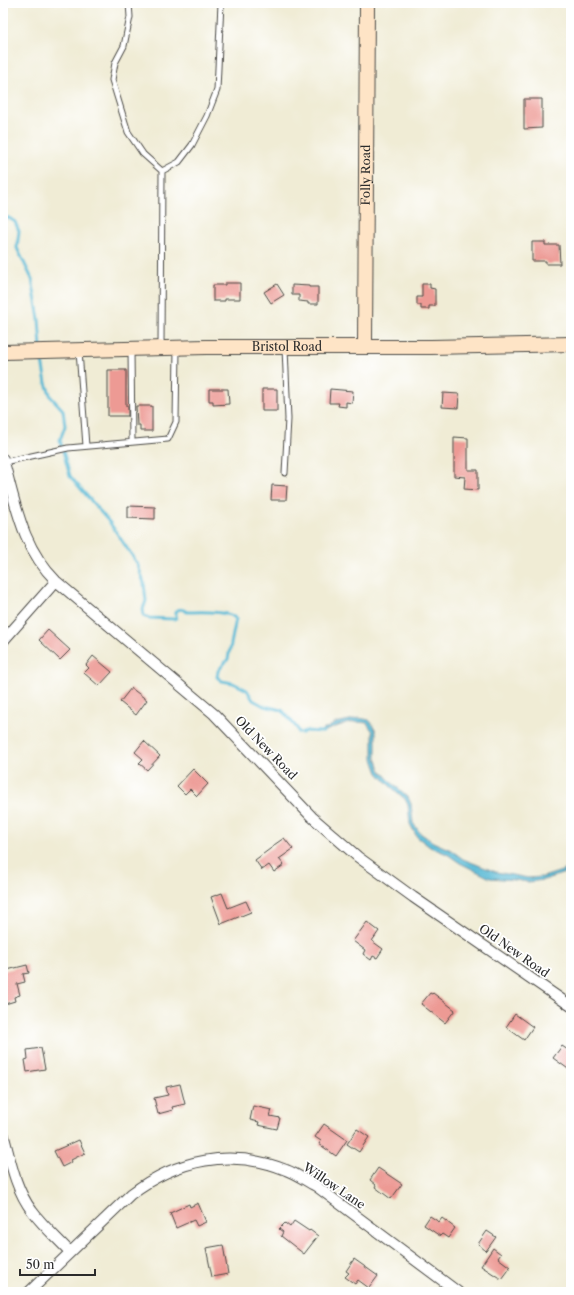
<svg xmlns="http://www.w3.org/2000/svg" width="574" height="1295" font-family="'Libre Caslon Text',serif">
<rect width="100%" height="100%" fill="#fff"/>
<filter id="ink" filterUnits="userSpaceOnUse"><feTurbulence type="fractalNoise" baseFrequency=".025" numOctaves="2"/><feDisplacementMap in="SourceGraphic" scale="8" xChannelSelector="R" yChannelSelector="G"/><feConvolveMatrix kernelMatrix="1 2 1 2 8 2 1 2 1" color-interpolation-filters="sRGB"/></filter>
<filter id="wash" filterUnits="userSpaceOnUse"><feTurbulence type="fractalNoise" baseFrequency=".012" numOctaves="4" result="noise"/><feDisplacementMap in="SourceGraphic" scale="16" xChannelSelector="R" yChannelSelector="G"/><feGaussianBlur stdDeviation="0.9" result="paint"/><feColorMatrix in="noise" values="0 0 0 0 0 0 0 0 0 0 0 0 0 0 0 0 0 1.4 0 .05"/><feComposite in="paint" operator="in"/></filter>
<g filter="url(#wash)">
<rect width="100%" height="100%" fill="#f0ecd5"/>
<path fill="#55b8d4" stroke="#407280" d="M359 718 369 720 374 726 376 732V758L381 771 391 782 408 797 411 804 413 823 420 833 433 842 451 850 463 859 496 872 528 878 543 877 571 868V871L544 880 528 882 515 880 490 878 460 863 447 854 430 847 417 837 410 824 408 805 405 799 389 785 378 773 373 759V732L367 723C352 720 337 726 323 732L321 731 336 723Z"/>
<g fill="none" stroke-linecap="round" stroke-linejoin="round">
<path stroke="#55b8d4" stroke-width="3" d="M3 217 9 218 15 222 19 231 17 248 32 279 39 319 41 348
M41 356 46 383 51 397 63 410 65 426 60 440 70 476 110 523 137 563 144 583 146 601 143 609 144 616 149 618 174 619 176 618V611C180 608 183 609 187 612 199 612 229 610 236 619L228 659 218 671 217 677 222 681 233 683 247 690 253 700 264 706 282 710 297 728 299 733H302L305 731 323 732"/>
</g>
<g id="blocks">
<path fill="#ed9a94" d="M524 99H542V128L524 129Z
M532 242H545V245H559L560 264H546V261H532Z
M225 283H240V299H225V301H213V285H225Z
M277 284 284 295 271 303 264 292Z
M422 284H430V288L435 289V306H429V309H421V305H417V297H422Z
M292 285 309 286V287H318V304H308V302L299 301V295H292Z
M108 370H126V406H128V416H108Z
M209 389H228L229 404 213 405V401H209Z
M262 389H277V411H262Z
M330 389 353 391 352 403 346 402V407L338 406 339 403H329Z
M443 393 459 394 458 408 442 407Z
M136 406H152V431H140V425H137Z
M454 437 468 438V470H478V490L464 489 465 477 454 476Z
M272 485 287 486 286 500H271Z
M128 506 155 507V519L128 518Z
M48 630 70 650 60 660 39 640Z
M93 656 112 672 99 686 84 673 89 668 86 665Z
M131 688 147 700 136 715 120 702Z
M144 741 160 756 147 770 139 763 143 759 135 752Z
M193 769 208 784 197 796 190 789 185 794 177 786Z
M284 838 293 849 279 859 284 865 274 872 269 865 262 870 255 860 274 846V845Z
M222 893 228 908 246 901 251 912 221 924 211 897Z
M367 922 379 931 372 941 383 949 377 958 373 956 371 960 363 954 365 950 353 941Z
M27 965 29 973 23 974 25 982 17 984 20 995 14 997 15 1001 5 1004 3 998V971Z
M430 993 432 994 433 993 455 1010 445 1023 421 1004Z
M515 1014 533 1027 524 1040 506 1027Z
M562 1046 571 1052V1071L553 1058Z
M41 1048 45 1069 27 1072 25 1060 28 1059 27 1050Z
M180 1084 185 1104 172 1107 173 1110 158 1114 154 1098 168 1095 166 1087Z
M253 1106 272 1110 270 1116 280 1118 277 1129 258 1125 259 1122 250 1120Z
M324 1124 347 1140 336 1156 319 1144 321 1141 315 1137Z
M357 1129 369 1137 359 1152 347 1144Z
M79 1140 85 1153 71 1160 72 1162 62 1167 54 1151Z
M378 1168 402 1184 391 1199 375 1187 376 1185 370 1180Z
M198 1203 206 1222 197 1226 194 1220 176 1228 170 1213 189 1204 190 1207Z
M430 1216 439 1222 442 1218 455 1228 448 1238 442 1234 440 1236 424 1225Z
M294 1221 309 1231 310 1230 318 1236 304 1254 281 1236 283 1232 279 1229 285 1223 290 1227Z
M487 1231 496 1237 486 1251 478 1244Z
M223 1245 228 1274 212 1277 206 1248Z
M493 1248 501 1254 498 1258 510 1267 501 1279 481 1266Z
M354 1259 378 1276 369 1288 358 1280 355 1284 345 1277 349 1273 346 1271Z"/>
</g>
</g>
<g filter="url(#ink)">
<use href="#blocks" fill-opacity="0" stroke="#494844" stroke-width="1"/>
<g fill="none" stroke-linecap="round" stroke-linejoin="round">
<defs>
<path id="lane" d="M129 3 130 17 124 46 115 63 112 80 128 132 143 154 162 171 161 347
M162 171 179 162 192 145 207 116 217 90 221 3
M131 350 132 442
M79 351 86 446
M4 462 68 448 168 439 176 422 177 348
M285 473 288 419 285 348"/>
<path id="street" d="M3 459C16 504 21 546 56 581L214 714 312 817 358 857 413 897 571 1006
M3 641 56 581
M3 1133C10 1159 15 1189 32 1211 43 1226 57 1238 70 1252
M29 1292 131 1194C177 1159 231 1148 286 1170 297 1174 306 1181 316 1186L458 1292"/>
<g id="secondary">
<path id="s1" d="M365 346 367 3"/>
<path id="s2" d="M3 352 206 347H431L571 344"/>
</g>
</defs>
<use href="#lane" stroke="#494844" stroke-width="7"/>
<use href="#street" stroke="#494844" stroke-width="12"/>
<use href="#secondary" stroke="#494844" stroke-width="16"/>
<use href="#lane" stroke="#fff" stroke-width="5"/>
<use href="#street" stroke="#fff" stroke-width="10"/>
<use href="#secondary" stroke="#fee4c6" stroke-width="14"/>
</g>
</g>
<g text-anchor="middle" stroke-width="3.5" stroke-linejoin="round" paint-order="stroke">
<g font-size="12" fill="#2b2b2b" stroke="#fff">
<text dy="4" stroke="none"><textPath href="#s1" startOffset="171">Folly Road</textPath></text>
<text dy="4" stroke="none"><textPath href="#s2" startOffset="284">Bristol Road</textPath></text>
<text transform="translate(266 748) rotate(46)" y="4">Old New Road</text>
<text transform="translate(514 951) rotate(35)" y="4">Old New Road</text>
<text transform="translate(334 1186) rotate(34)" y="4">Willow Lane</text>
</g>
</g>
<rect width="574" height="1295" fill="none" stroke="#fff" stroke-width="16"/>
<path d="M20 1269v6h75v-6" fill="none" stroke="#2b2b2b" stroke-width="2"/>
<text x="26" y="1269" font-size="12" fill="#2b2b2b" stroke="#ffffff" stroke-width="3" paint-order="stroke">50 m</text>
</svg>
